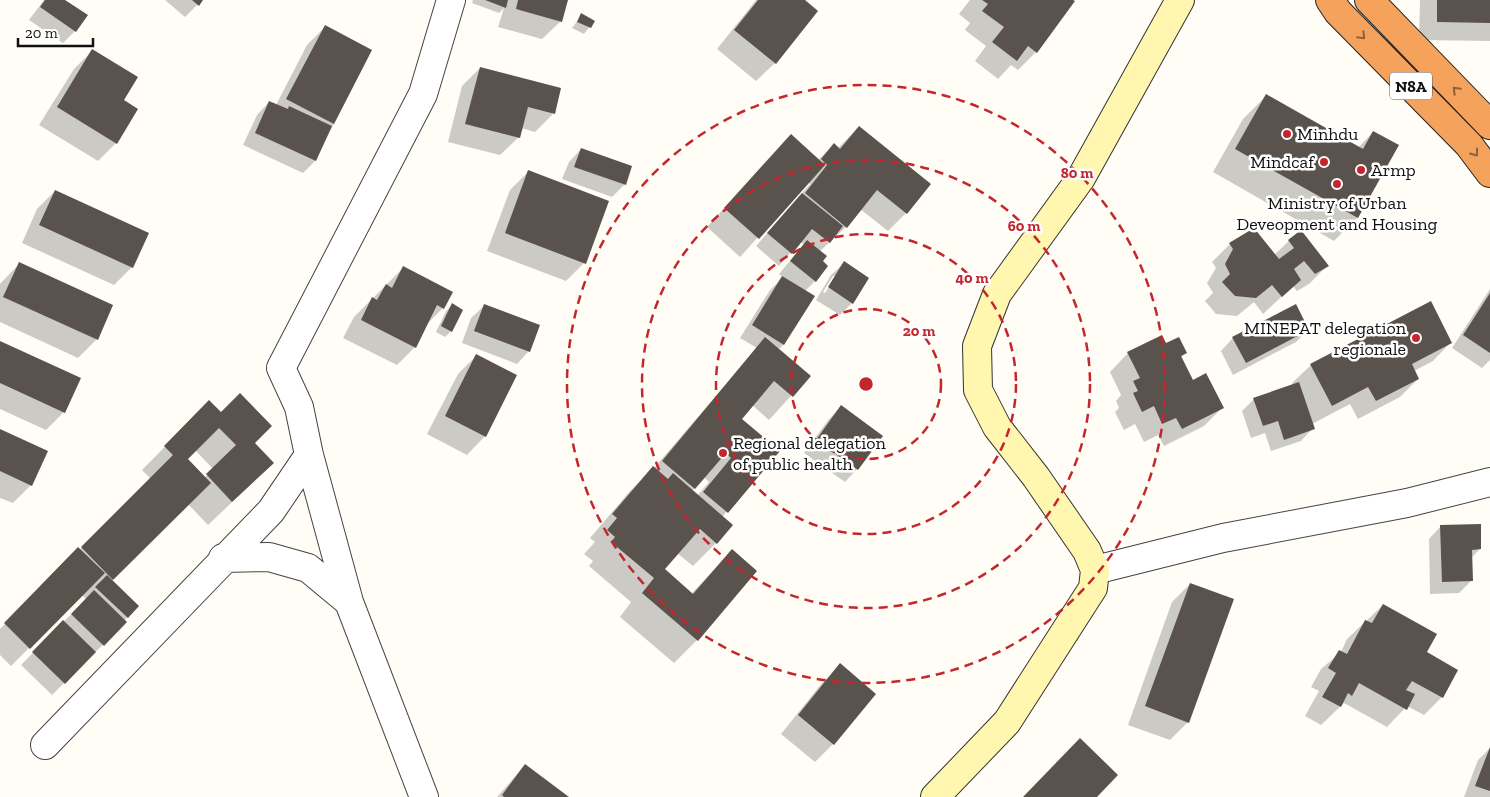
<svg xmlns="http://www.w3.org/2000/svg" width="1490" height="797" font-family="'Zilla Slab',serif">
<rect width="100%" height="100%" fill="#fffdf5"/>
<path fill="#0003" fill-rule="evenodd" d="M44 0H63L75 31 63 43 29 20Z
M165 0H202L185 17Z
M473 0H567L561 21 542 39 498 27 504 8 499 13 472 3Z
M756 0H803L816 11 775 63 756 81 717 49Z
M970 0H1071L1073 2 1036 52 1018 70 1011 65 998 79 975 61 986 46 965 30 970 23 959 14Z
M1420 0H1490V41L1419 40Z
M582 15 594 21 584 34 572 28Z
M325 27 371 51 315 161 303 173 243 145 257 115 269 102 276 105 307 45Z
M92 51 122 100 116 143 98 161 39 125 74 69Z
M480 68 553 114 535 132 521 128 519 137 500 155 448 142 462 86Z
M1266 96 1358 148 1373 132 1397 146 1357 218 1334 241 1213 172 1243 119Z
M859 127 906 213 888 231 860 209 846 227 819 252 821 262 815 281 805 291 783 345 778 350 809 376 769 420 752 405 740 419 778 451 722 517 716 543 693 566 677 553 663 569 691 594 732 551 697 640 674 663 620 617 631 602 589 566 593 561 584 554 595 542 590 538 630 491 654 468 757 348 740 338 770 290 783 277 779 274 804 244 800 242 779 266 756 246 810 184 808 182 740 257 707 227 791 135 818 160 834 145 838 148ZM704 477 709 482 697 496 692 491Z
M581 149 630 167 624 185 612 197 562 179 569 162Z
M529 171 584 263 566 281 487 251 510 190Z
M55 191 132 267 114 285 22 243 37 209Z
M1254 229 1274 255 1289 241 1327 266 1309 284 1297 291 1293 286 1263 314 1254 302 1237 316 1216 314 1205 301 1213 293 1207 283 1216 268 1212 262 1230 244Z
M844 263 852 303 840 315 816 300 831 275ZM833 276H836L825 293 823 292Z
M19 264 112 306 96 340 78 358 0 322V284Z
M403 268 443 308 425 326 415 347 397 365 343 338 354 317Z
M1490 289V360L1482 368 1452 348Z
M452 305 451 331 445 337 436 332 446 311Z
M484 306 529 351 517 364 462 343 471 318Z
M1308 330 1296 342 1233 375 1221 351 1233 338Z
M0 342 64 412 46 430 0 409Z
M1451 342 1433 361 1414 371 1418 379 1400 397 1358 419 1350 404 1312 424 1313 428 1301 441 1271 451 1265 433 1251 438 1242 411 1254 399 1293 385 1292 383 1311 365Z
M1165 345 1186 352 1181 358 1192 382 1222 408 1204 426 1164 446 1158 435 1144 442 1135 424 1124 430 1115 412 1119 408 1116 401 1121 395 1110 372 1128 353Z
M476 356 485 436 467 455 427 434 458 374Z
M209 402 253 443 249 486 208 525 188 504 111 581 138 606 124 621 126 622 52 695 21 665 86 599 82 595 11 666 0 655V629L151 479 142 470ZM195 450 213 469 204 478 186 459Z
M841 407 881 436 857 469 845 482 804 453 829 419Z
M0 430 31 485 13 503 0 498Z
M1441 526 1480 549 1471 558V581L1459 593 1430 594 1429 539Z
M1190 584 1188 722 1170 740 1128 725 1172 602Z
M1383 605 1425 653 1442 697 1424 715 1407 706 1387 727 1344 703 1321 725 1305 716 1319 691 1311 687 1321 669 1341 652 1347 639Z
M841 665 833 744 815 762 781 734 822 683Z
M1490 748V797H1464L1478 760Z
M525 765 567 797H497Z"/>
<path fill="#5a524d" d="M45 0H65L88 15 76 32 40 7Z
M192 0H203L199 6Z
M485 0H508L506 8Z
M518 0H568L562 22 516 9Z
M758 0H805L818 11 776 64 734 30Z
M982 0H1073L1075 1 1037 53 1028 46 1017 61 992 42 1004 27 982 11 988 4Z
M1437 0H1490V23L1437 22Z
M581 13 595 21 591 28 577 22Z
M325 25 372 50 334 124 286 99Z
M92 49 138 77 124 100 138 109 117 144 57 107Z
M480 67 561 88 555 114 528 107 520 138 465 124Z
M1266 94 1363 149 1373 131 1399 145 1358 218 1235 149Z
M269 101 288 109 289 106 332 126 316 161 255 133Z
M859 126 931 184 907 214 877 190 847 228 805 193 827 165 821 159 834 143 840 149Z
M791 134 825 165 759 239 724 208Z
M581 148 632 166 626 185 574 167Z
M528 170 609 201 586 264 505 233Z
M55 190 149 233 133 268 39 225Z
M802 193 843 226 830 243 812 229 792 254 767 233Z
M1254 228 1279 259 1294 248 1288 240 1301 230 1329 266 1315 274 1304 261 1294 269 1301 280 1282 297 1272 285 1256 298 1235 296 1222 282 1230 274 1225 264 1233 249 1229 243Z
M807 240 827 256 823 261 828 266 816 282 790 261Z
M844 261 869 278 853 304 828 287Z
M19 262 113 305 98 340 3 297Z
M403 266 453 292 444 309 437 305 416 348 361 320 372 297 377 300 386 284 392 288Z
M782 276 815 296 784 345 752 325Z
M1490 293V353L1463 335Z
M1431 301 1452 343 1412 364 1419 379 1376 401 1368 387 1332 406 1310 364Z
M452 303 463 310 452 332 441 326Z
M484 304 540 325 530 352 474 331Z
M1296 304 1309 330 1246 363 1232 337Z
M1162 335 1166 343 1179 337 1187 353 1181 356 1193 380 1206 373 1224 408 1182 429 1176 418 1162 424 1154 406 1142 412 1133 393 1138 391 1133 381 1140 378 1127 352Z
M765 337 811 376 793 397 774 381 742 419 780 451 728 513 703 492 731 458 726 453 695 489 662 461Z
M0 341 81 378 65 413 0 383Z
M476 354 517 375 486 437 445 416Z
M1299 382 1315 429 1284 440 1278 421 1263 426 1253 398Z
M240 393 272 426 255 443 274 463 232 502 206 474 236 445 219 428 188 459 211 483 113 580 81 547 173 455 164 446 209 400 221 412Z
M841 405 883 436 858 470 816 440Z
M0 429 48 451 32 486 0 471Z
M653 466 668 479 673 473 733 525 717 544 700 529 665 569 693 594 732 549 757 571 698 641 642 593 654 578 611 542 615 537 607 530 617 518 612 514Z
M1481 524V549L1472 550 1473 581 1442 582 1440 525Z
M78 547 105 573 30 649 4 623Z
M107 575 139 606 128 618 95 587Z
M1190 583 1234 599 1189 723 1145 706Z
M94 590 127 622 104 646 71 614Z
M1383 604 1437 634 1427 652 1458 670 1443 698 1412 681 1406 690 1415 694 1407 710 1359 683 1352 696 1348 693 1341 707 1322 697 1336 673 1328 668 1339 650 1347 654 1365 620 1372 623Z
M63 620 96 652 65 684 32 652Z
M840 663 876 694 834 745 798 715Z
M1080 738 1118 775 1097 797H1023Z
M1490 747V791L1475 786Z
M525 764 569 797H504L502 795Z"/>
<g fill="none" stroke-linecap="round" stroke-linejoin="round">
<defs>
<path id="street" d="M223 558 269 557 308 568 349 602
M1095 570 1223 538 1407 503 1490 482
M45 745 271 511 309 455
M424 797 349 602 309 455 299 407 281 368 423 94 451 0"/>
<path id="secondary" d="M935 797 1007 722 1093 588 1095 570 1087 551 1036 477 997 427 978 390 977 346 997 294 1081 178 1180 0"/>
<path id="highway" d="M1330 0 1338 12 1469 145 1490 173
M1369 0 1490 125"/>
</defs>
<use href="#street" stroke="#444" stroke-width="30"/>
<use href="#secondary" stroke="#333" stroke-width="30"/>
<use href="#highway" stroke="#222" stroke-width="30"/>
<use href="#street" stroke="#fff" stroke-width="28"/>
<use href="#secondary" stroke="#fff6b0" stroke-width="28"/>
<use href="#highway" stroke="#f5a25d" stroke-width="28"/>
</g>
<defs><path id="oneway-chevron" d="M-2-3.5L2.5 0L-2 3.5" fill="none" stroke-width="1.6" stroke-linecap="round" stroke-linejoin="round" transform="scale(1.25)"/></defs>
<g stroke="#8e613b">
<use href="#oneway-chevron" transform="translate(1362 36) rotate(45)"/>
<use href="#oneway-chevron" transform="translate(1456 90) rotate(-135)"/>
<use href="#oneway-chevron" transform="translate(1475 153) rotate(54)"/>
</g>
<g fill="none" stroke="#c4262e" stroke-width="2.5" stroke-dasharray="9 6">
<circle cx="866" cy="384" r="75"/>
<circle cx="866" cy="384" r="150"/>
<circle cx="866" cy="384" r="224"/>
<circle cx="866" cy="384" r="299"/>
</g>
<g fill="#c4262e" stroke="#fff" stroke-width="2">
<circle cx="1287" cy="134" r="5"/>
<circle cx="1324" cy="162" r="5"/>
<circle cx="1361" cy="170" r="5"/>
<circle cx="1337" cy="184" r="5"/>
<circle cx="1416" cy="338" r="5"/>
<circle cx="723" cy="453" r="5"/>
</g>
<g text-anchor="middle" stroke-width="5" stroke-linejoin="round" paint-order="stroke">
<rect fill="#fff" stroke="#585858" stroke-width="1" x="1390" y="72.5" width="42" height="27" rx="4"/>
<g font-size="16" font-weight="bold" fill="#111">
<text x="1411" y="92">N8A</text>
</g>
<g font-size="18" fill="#111" stroke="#fff" text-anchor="start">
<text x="1297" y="140">Minhdu</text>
<text x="1314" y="168" text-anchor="end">Mindcaf</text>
<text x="1371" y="176">Armp</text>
<text x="1337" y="209" text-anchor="middle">Ministry of Urban<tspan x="1337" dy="21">Deveopment and Housing</tspan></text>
<text x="1406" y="334" text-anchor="end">MINEPAT delegation<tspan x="1406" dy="21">regionale</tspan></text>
<text x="733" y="449">Regional delegation<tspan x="733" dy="21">of public health</tspan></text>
</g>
</g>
<circle cx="866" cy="384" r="8" fill="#c4262e" stroke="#fff" stroke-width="2.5"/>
<g font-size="15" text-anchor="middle" font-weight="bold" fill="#c4262e" stroke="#fff" stroke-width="5" stroke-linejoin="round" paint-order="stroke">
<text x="1077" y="178">80 m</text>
<text x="1024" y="231">60 m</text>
<text x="972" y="283">40 m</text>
<text x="919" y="336">20 m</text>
</g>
<path d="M18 38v8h75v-8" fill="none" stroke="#111111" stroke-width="2.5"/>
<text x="25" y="38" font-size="15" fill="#111111" stroke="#ffffff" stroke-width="4" paint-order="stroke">20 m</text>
</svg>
